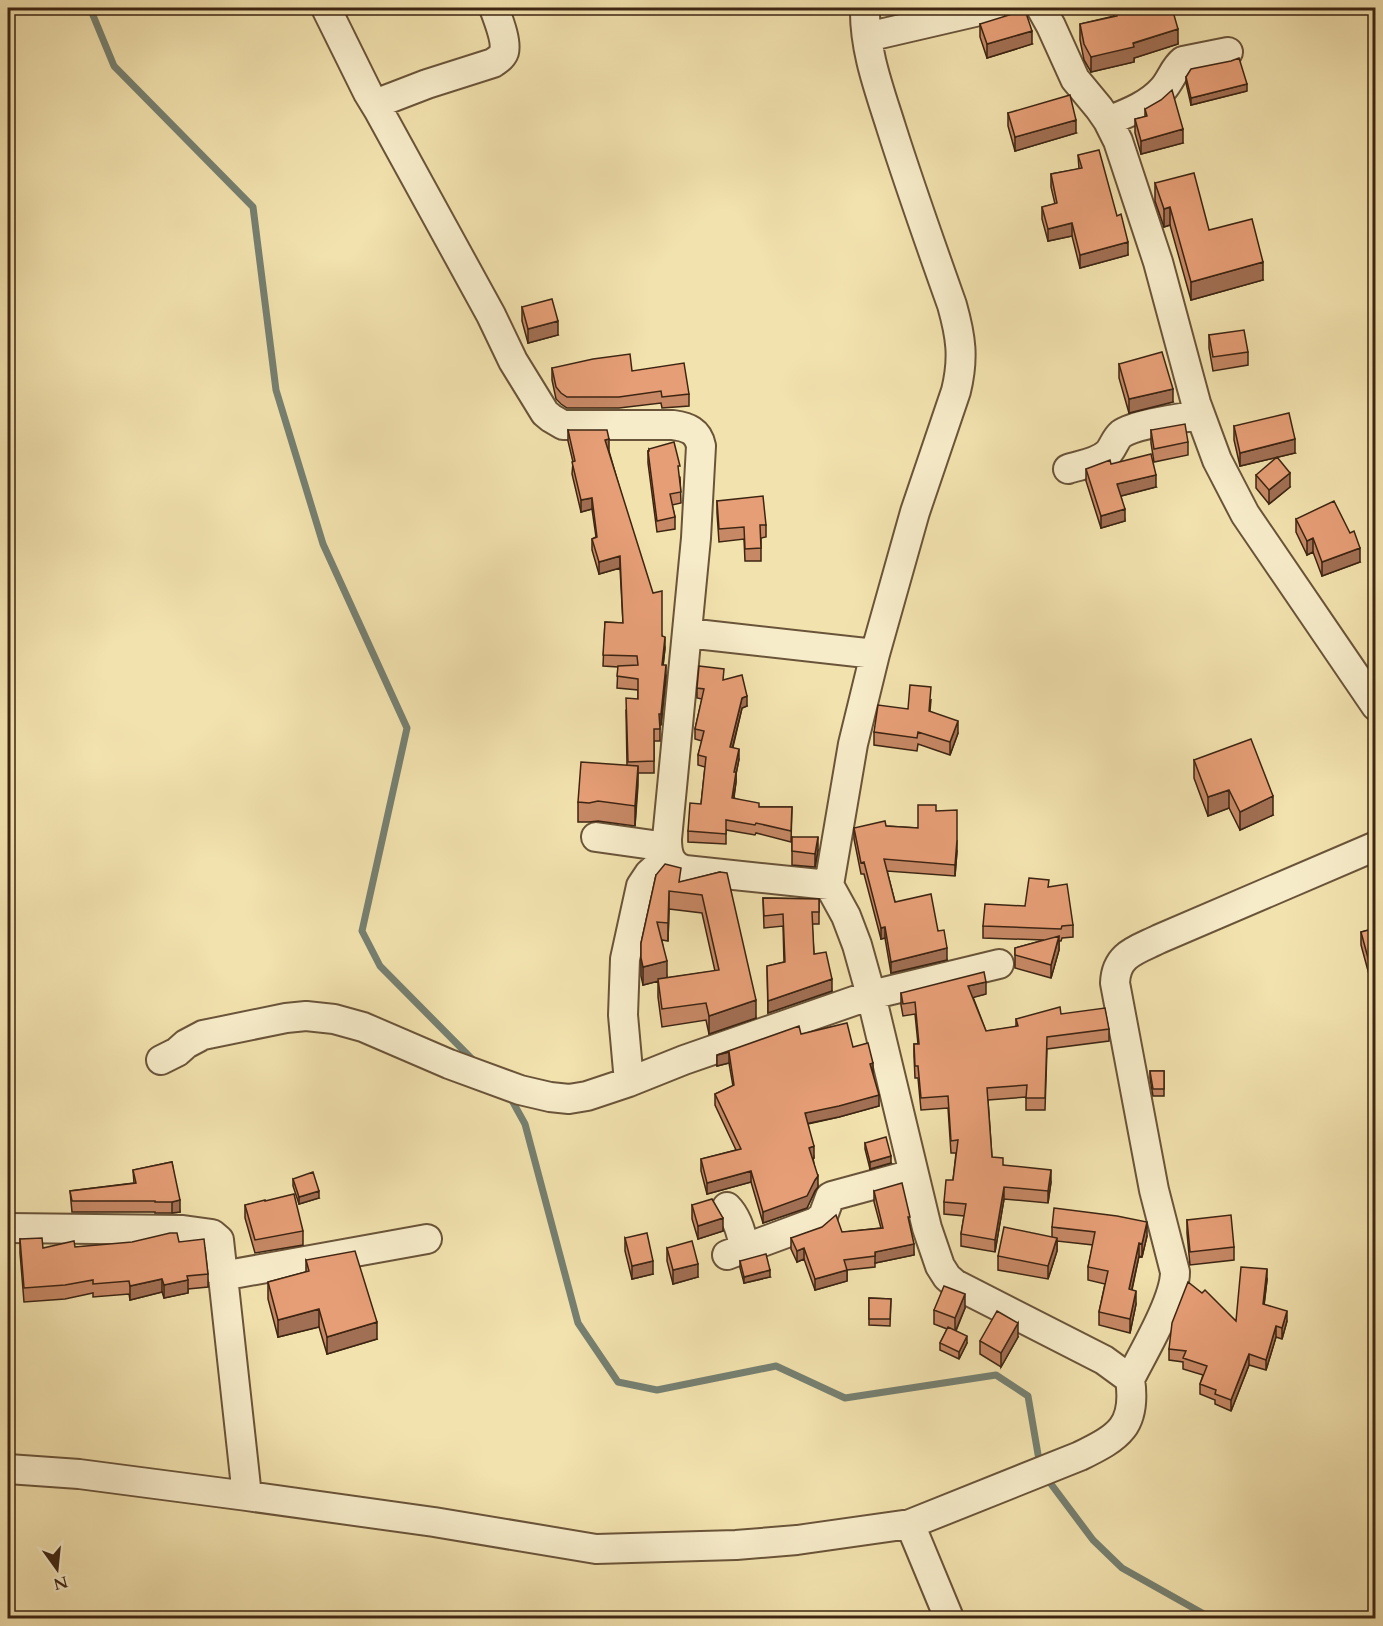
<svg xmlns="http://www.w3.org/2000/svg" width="1383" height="1626" font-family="Cardo,serif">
<rect width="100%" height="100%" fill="#f2e2ae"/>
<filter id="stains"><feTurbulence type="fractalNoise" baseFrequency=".00333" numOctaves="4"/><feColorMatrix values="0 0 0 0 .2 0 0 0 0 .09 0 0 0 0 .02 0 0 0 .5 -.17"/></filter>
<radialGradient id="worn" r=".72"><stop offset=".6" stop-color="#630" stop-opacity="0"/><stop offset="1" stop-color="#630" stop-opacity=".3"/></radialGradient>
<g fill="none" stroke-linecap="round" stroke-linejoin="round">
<path stroke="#768071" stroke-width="7" d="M90 8 114 66 253 207 276 390 323 544 407 728 362 931 380 966 475 1062
M510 1097 525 1124 578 1323 618 1382 657 1390 776 1366 845 1398 996 1375 1028 1396 1040 1466
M1045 1476 1093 1540 1122 1568 1211 1618"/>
<defs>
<path id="minor" d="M326 8 368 93 379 111 491 315 513 361 545 413 551 418 563 425H673C688 427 698 431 701 446L696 538 667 839C667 854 670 866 685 870L829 885
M1041 8 1051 26 1075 79 1099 108 1108 121 1118 141 1158 262 1196 403 1217 460 1245 514 1376 706
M867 37 992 8
M375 104 427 84 493 63C497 60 502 58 504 52 507 41 498 19 494 8
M1108 121C1128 113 1149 105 1163 89 1171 80 1174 68 1183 61L1228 52
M1068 469C1080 465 1098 463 1108 453 1113 448 1115 439 1121 434 1135 424 1182 418 1200 415
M687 633 875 654
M596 837 667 847
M161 1060 177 1052 186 1044 203 1035 286 1018 306 1016 334 1019 363 1027 449 1064 520 1090 550 1097 569 1099 587 1096 629 1082 684 1060 871 995 999 964
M629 1082 623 1015 625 959 641 886 649 874 669 856
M727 1207C737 1217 742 1235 744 1248
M8 1228 183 1230 212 1234 219 1240 247 1496
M727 1255 816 1222 823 1216 830 1197 832 1196 913 1174
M222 1276 427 1239
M1130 1379C1143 1353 1175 1300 1175 1272L1154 1190 1115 983C1116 954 1137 950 1159 939L1376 846
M8 1469 79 1474 247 1496 434 1522 596 1549 736 1545 797 1540 910 1524 1080 1456C1119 1437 1137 1426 1130 1379L1104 1360 955 1284 947 1277 940 1266 927 1228 871 995 857 945 846 916 829 885 853 744 875 654 915 512 956 391C964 358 961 337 952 305 931 246 910 187 891 127 879 89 864 49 865 8
M910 1524 949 1618"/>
</defs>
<use href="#minor" stroke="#6a5439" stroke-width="32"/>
<use href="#minor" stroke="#f7ecca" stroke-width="28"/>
</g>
<path fill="#c68865" stroke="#3d2512" stroke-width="1.5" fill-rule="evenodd" d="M1111 8H1172L1178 44 1134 58V62L1091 72 1084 60 1080 40V24L1114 16Z
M980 24 1032 44 987 58 980 37Z
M1186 77 1247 91 1191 105 1186 83Z
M1145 109 1183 143 1141 154 1135 133V119L1145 117Z
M1008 113 1076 133 1015 151 1008 126Z
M1078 155 1117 216 1128 255 1080 268 1072 236 1048 241 1042 219V207L1055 204 1051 187V174L1079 169Z
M1155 183 1209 230 1263 280 1191 300 1170 225 1164 227 1155 201Z
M522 307 558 335 528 343 522 321Z
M1209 335 1248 352V365L1213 371 1209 348Z
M1119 364 1173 402 1129 413 1119 378Z
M552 368 632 371 689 394V406L662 408 661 403 619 408H567L561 404 556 399 552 380Z
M1234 426 1295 453 1240 466 1234 440Z
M568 430 609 451 662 636 665 648 663 665 666 676 661 725H660V741H654V773H638L635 826 598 821 589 822H578V802L627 765 626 710 638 699V690L617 688 618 667 603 666 605 622 623 623 620 568 599 574 592 550V539L596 537 592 509 581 512 572 474 573 462 568 441Z
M1151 430 1188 442V455L1154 462 1151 443Z
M649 449 680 477 681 503 672 505 675 517V529L657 532 648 463V451H649Z
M1111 464 1156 487 1121 496 1125 521 1101 528 1086 481V469Z
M1256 475 1290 487 1269 504 1256 488Z
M717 501 766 525V537L761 538V561H745L744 539 719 542 717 513Z
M1296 519 1360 562 1322 576 1313 552 1307 555 1296 532Z
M724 680 747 706 742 708 733 747 739 759 736 774V782L734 798 759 807H792L791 842 756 833 755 835 726 830V844L688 842V831L701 804 705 767 698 765V755L702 741 695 739V729L702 699 697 698V688Z
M931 700 930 711 958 733 950 755 918 744 917 751 874 745V732L908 709Z
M1194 760 1273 815 1240 830 1229 808 1208 816 1194 778Z
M936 811 957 851 955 876 887 871 895 902 938 931 947 960 891 973 885 938 881 939 864 874H861L854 839V828L886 826 918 828Z
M792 837 818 850 815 867 792 865Z
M720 872 756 1018 709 1034 706 1020 662 1027 658 997V981L643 985 641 976V943L656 875 681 882ZM669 909 702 913 715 971 667 978 662 940 668 941Z
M1049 887 1073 925V937L1062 938 1061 941H1059V950L1051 978 1015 968V948L1044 940 983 938V926L1025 906Z
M763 898 819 899V924H812L814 954 832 991 768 1013 767 966 784 962 783 926 764 928Z
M1376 928V981L1371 982 1361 945V932Z
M901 993 986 994 973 997 986 1031 1016 1027V1019L1061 1014 1109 1029V1041L1047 1049 1045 1110H1026V1097L988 1100 992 1157 1003 1165 1051 1182 1048 1203 1004 1199 995 1252 961 1246V1234L964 1216 944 1214V1202L953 1180 956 1153H951L948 1108 921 1110 918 1078H915L914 1056V1044H918L915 1014 903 1016 901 1005Z
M801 1034 853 1047 873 1074 879 1106 839 1117 808 1124 814 1158H813L818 1187 815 1191 807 1208 763 1223 751 1182 707 1194 701 1171V1159L736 1150 715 1105V1094L733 1086 729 1063 717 1066V1055Z
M1150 1071H1164V1096H1153L1150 1078Z
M865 1143 891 1163 870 1169 865 1149Z
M172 1162 180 1212 172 1213H155V1212H72L70 1191 134 1183 133 1170Z
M293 1179 319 1198 299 1204 293 1186Z
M874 1191 910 1228 914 1255 875 1263V1267L847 1270V1281L815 1290 804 1259 797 1262 791 1249V1238L881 1228 874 1202Z
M265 1201 303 1231V1245L255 1253 245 1218V1205Z
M692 1205 723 1231 698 1239 692 1219Z
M1187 1220 1234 1247V1260L1190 1265 1187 1233Z
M1052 1227 1147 1236 1142 1257 1139 1256 1132 1290 1136 1304 1130 1333 1099 1325V1312L1105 1284 1088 1280V1267L1093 1245 1057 1241V1251L1048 1279 998 1270V1256L1052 1237Z
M625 1238 653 1274 632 1279 625 1251Z
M20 1239 43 1248 75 1247 179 1242 208 1274V1287L188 1289V1293L164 1298 162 1292 130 1300 129 1294 93 1297V1293L65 1299 24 1302 20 1253Z
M667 1248 698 1277 673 1284 667 1261Z
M306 1260 377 1339 327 1354 319 1327 278 1337 268 1299V1282L306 1272Z
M740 1261 770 1277 744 1283 740 1268Z
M1267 1280 1264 1304 1287 1321 1282 1339 1276 1337 1266 1370 1249 1365 1231 1411 1215 1404V1400L1200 1394V1384L1203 1375 1183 1369V1362L1169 1360V1349L1202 1293 1236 1321Z
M869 1298 891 1299 890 1326 869 1325Z
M965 1308 956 1331 967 1343 959 1359 940 1350V1343L947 1329 934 1324V1310Z
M1018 1337 1001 1367 980 1354V1341Z"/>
<path fill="#a16f53" stroke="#3d2512" stroke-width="1.5" d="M1178 29V44L1134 58V62L1091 72V57Z
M1032 31V44L987 58V44Z
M1247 84V91L1191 105V98Z
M1076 120V133L1015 151V137Z
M1183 129V143L1141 154V141Z
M1170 207V225L1164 227V209Z
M1072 223V236L1048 241V229Z
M1128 242V255L1080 268V255Z
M1263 262V280L1191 300V282Z
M558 321V335L528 343V329Z
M1173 389V402L1129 413V399Z
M609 439V451L605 452V440Z
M1295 439V453L1240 466V453Z
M1290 473V487L1269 504V490Z
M1156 475V487L1117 497V484Z
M592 498V509L581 512V500Z
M1125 509V521L1101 528V516Z
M1313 538V552L1307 555V541Z
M1360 548V562L1322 576V562Z
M620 556V568L599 574V562Z
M665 637V648L662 676V665Z
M666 665V676L661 725V714Z
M747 696V706L742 708 730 757V747L742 698Z
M958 721V733L950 755V742Z
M739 749V759L736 774V782L732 808 734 772Z
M638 766V786L635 826V806Z
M1229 790V808L1208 816V797Z
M1273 796V815L1240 830V812Z
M818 837V850L815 867V854Z
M957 840V851L955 876V865Z
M669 891V909L668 941V923Z
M885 927V938L881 939V928Z
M1059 936V950L1051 978V965Z
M947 948V960L891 973V962Z
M667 961V979L643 985V967Z
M1376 967V981L1371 982V969Z
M832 979V991L768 1013V1001Z
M986 982V994L968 999V986Z
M756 1000V1018L709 1034V1016Z
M729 1052V1063L717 1066V1055Z
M873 1063V1074L870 1064Z
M879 1095V1106L839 1117 805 1124V1113Z
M814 1146V1158L809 1159V1148Z
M891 1156V1163L870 1169V1162Z
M1051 1170V1182L1048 1203V1191Z
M751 1171V1182L707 1194V1183Z
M818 1176V1187L815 1191 807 1208 763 1223V1212L815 1180Z
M1004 1187V1199L995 1252V1240Z
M319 1191V1198L299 1204V1197Z
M180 1200V1212L172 1213V1202Z
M723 1218V1231L698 1239V1226Z
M1147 1222V1236L1142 1257V1244Z
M1057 1238V1251L1048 1279V1266Z
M1139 1243V1256L1129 1302V1289Z
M914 1244V1255L875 1263V1252Z
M804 1248V1259L797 1262V1251Z
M653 1261V1274L632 1279V1266Z
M698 1264V1277L673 1284V1270Z
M1267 1269V1280L1263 1315V1304Z
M770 1270V1277L744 1283V1277Z
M847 1270V1281L815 1290V1279Z
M162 1279V1292L130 1300V1286Z
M188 1280V1293L164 1298V1285Z
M1136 1291V1304L1130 1333V1319Z
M965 1294V1308L955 1332V1318Z
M319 1309V1327L278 1337V1320Z
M1287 1311V1321L1282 1339V1328Z
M377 1322V1339L327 1354V1337Z
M1018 1323V1337L1001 1367V1353Z
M1276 1326V1337L1266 1370V1360Z
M967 1336V1343L959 1359V1352Z
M1249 1354V1365L1231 1411V1400Z"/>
<path fill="#e69e76" stroke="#3d2512" stroke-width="1.5" d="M1115 8H1172L1178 29 1133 43 1134 47 1091 57 1084 44 1080 24 1117 16Z
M1025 10 1032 31 987 44 980 24Z
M1239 58 1247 84 1191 98 1186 77 1191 69 1231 61Z
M1172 90 1183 129 1141 141 1135 119 1147 116 1145 109 1161 100Z
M1070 95 1076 120 1015 137 1008 113Z
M1099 150 1117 216 1121 214 1128 242 1080 255 1072 223 1048 229 1042 207 1057 203 1051 174 1082 168 1078 155Z
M1194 173 1209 230 1252 219 1263 262 1191 282 1170 207 1164 209 1155 183Z
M552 299 558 321 528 329 522 307Z
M1244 330 1248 352 1213 357 1209 335Z
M1162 352 1173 389 1129 399 1119 364Z
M630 354 632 371 684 363 689 394 662 397 661 391 619 397H567L561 393 556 387 552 368 593 359Z
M1289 413 1295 439 1240 453 1234 426Z
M1185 424 1188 442 1154 449 1151 430Z
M568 430H607L609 439 605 440 653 593 662 591V636L665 637 662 665H666L661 714H659L660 729H654V761L628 762 626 698 638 699V679L617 676 618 666 638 665 637 656 603 655 605 622 623 623 620 556 599 562 592 539 597 537 592 498 581 500 572 462 575 461Z
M674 442 680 466H678L681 492 670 494 675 517 657 521 648 451H649V449Z
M1151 454 1156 475 1117 484 1125 509 1101 516 1086 469 1110 460 1111 464Z
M1277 457 1290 473 1269 490 1256 475Z
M763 496 766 525H760L761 548 745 549 744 527 719 529 717 501Z
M1334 501 1350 533 1354 531 1360 548 1322 562 1313 538 1307 541 1296 519Z
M699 666 724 669 723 680 742 675 747 696 742 698 730 747 739 749 734 772H736L732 798 759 803V807H792L791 831 756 823 755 825 726 820V834L688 831 690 803 701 804 706 757 698 755 704 731 695 729 704 689 697 688Z
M910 685 931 687 929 711 958 721 950 742 918 732 917 738 874 732 878 705 908 709Z
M1251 739 1273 796 1240 812 1229 790 1208 797 1194 760Z
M581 762 638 766 635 806 598 801 589 803 578 802Z
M918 805H936V811L957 810V840L955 865 884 859 895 902 931 894 938 931 944 930 947 948 891 962 885 927 881 928 864 862 861 863 854 828 885 821 886 826 918 828Z
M792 837H818L815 854 792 851Z
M665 864 681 868 679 882 720 872 727 873 756 1000 709 1016 706 1003 662 1009 658 979 719 970 702 895 669 891 668 923 657 922 667 961 643 967 641 958V943L656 875Z
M1029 878 1049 880 1048 887 1067 884 1073 925 1062 926 1061 929 983 926 985 904 1025 906Z
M763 898 819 899V912H812L814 954 826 952 832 979 768 1001 767 966 785 962 783 914 764 916Z
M1376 928V967L1371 969 1361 932Z
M1059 936 1051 965 1015 955V948Z
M984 972 986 982 968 986 986 1031 1018 1026 1016 1019 1060 1007 1061 1014 1105 1008 1109 1029 1047 1037 1045 1098H1026L1027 1085 987 1088 992 1157 1003 1158V1165L1051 1170 1048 1191 1004 1187 995 1240 961 1234 966 1204 944 1202 946 1180H953L958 1140 951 1141 948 1096 921 1098 918 1066H915L914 1044H919L915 1002 903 1004 901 993Z
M847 1023 853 1047 868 1043 873 1063 870 1064 879 1095 839 1106 805 1113 814 1146 809 1148 818 1176 815 1180 807 1196 763 1212 751 1171 707 1183 701 1159 741 1149 715 1094 734 1085 729 1052 717 1055 799 1026 801 1034Z
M1150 1071H1164V1089H1153Z
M886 1137 891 1156 870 1162 865 1143Z
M172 1162 180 1200 172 1202H155V1201H72L70 1191 136 1183 133 1170Z
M313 1172 319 1191 299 1197 293 1179Z
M902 1183 910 1217H908L914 1244 875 1252V1256L844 1260 847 1270 815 1279 804 1248 797 1251 791 1238 822 1227 836 1215 842 1232 883 1228 874 1191Z
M294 1194 303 1231 255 1240 245 1205 265 1200V1201Z
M712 1199 723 1218 698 1226 692 1205Z
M1054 1208 1117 1216 1147 1222 1142 1244 1139 1243 1129 1289 1136 1291 1130 1319 1099 1312 1108 1271 1088 1267 1095 1232 1052 1227Z
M1231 1215 1234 1247 1190 1252 1187 1220Z
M1004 1227 1057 1238 1048 1266 998 1256Z
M170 1233H177L179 1242 204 1239 208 1274 187 1276 188 1280 164 1285 162 1279 130 1286 129 1281 93 1284V1280L65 1285 24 1288 20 1239 42 1238 43 1248 74 1241 75 1247 132 1242Z
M647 1233 653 1261 632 1266 625 1238Z
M692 1241 698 1264 673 1270 667 1248Z
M355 1251 377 1322 327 1337 319 1309 278 1320 268 1282 309 1271 306 1260Z
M766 1254 770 1270 744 1277 740 1261Z
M1241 1267 1267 1269 1263 1304 1287 1311 1282 1328 1276 1326 1266 1360 1249 1354 1231 1400 1215 1394 1216 1390 1200 1384 1207 1366 1183 1358 1186 1351 1169 1349 1172 1323 1188 1282 1202 1293 1205 1290 1236 1321Z
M944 1286 965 1294 955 1318 934 1310Z
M869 1298 891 1299 890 1319H869Z
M997 1311 1018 1323 1001 1353 980 1341Z
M948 1327 967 1336 959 1352 940 1343Z"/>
<rect width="1383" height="1626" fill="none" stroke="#f2e2ae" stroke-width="30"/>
<rect x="9" y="9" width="1365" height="1608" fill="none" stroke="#3d2512" stroke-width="3"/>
<rect x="15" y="15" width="1353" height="1596" fill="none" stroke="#3d2512" stroke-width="1.5"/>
<g transform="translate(57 1569) rotate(165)" stroke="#f7ecca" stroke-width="4.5" paint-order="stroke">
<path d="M0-4.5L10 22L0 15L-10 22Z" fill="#3d2512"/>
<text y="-9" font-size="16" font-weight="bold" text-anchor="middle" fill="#3d2512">N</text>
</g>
<rect width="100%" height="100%" filter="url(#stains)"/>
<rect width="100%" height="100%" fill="url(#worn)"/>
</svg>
